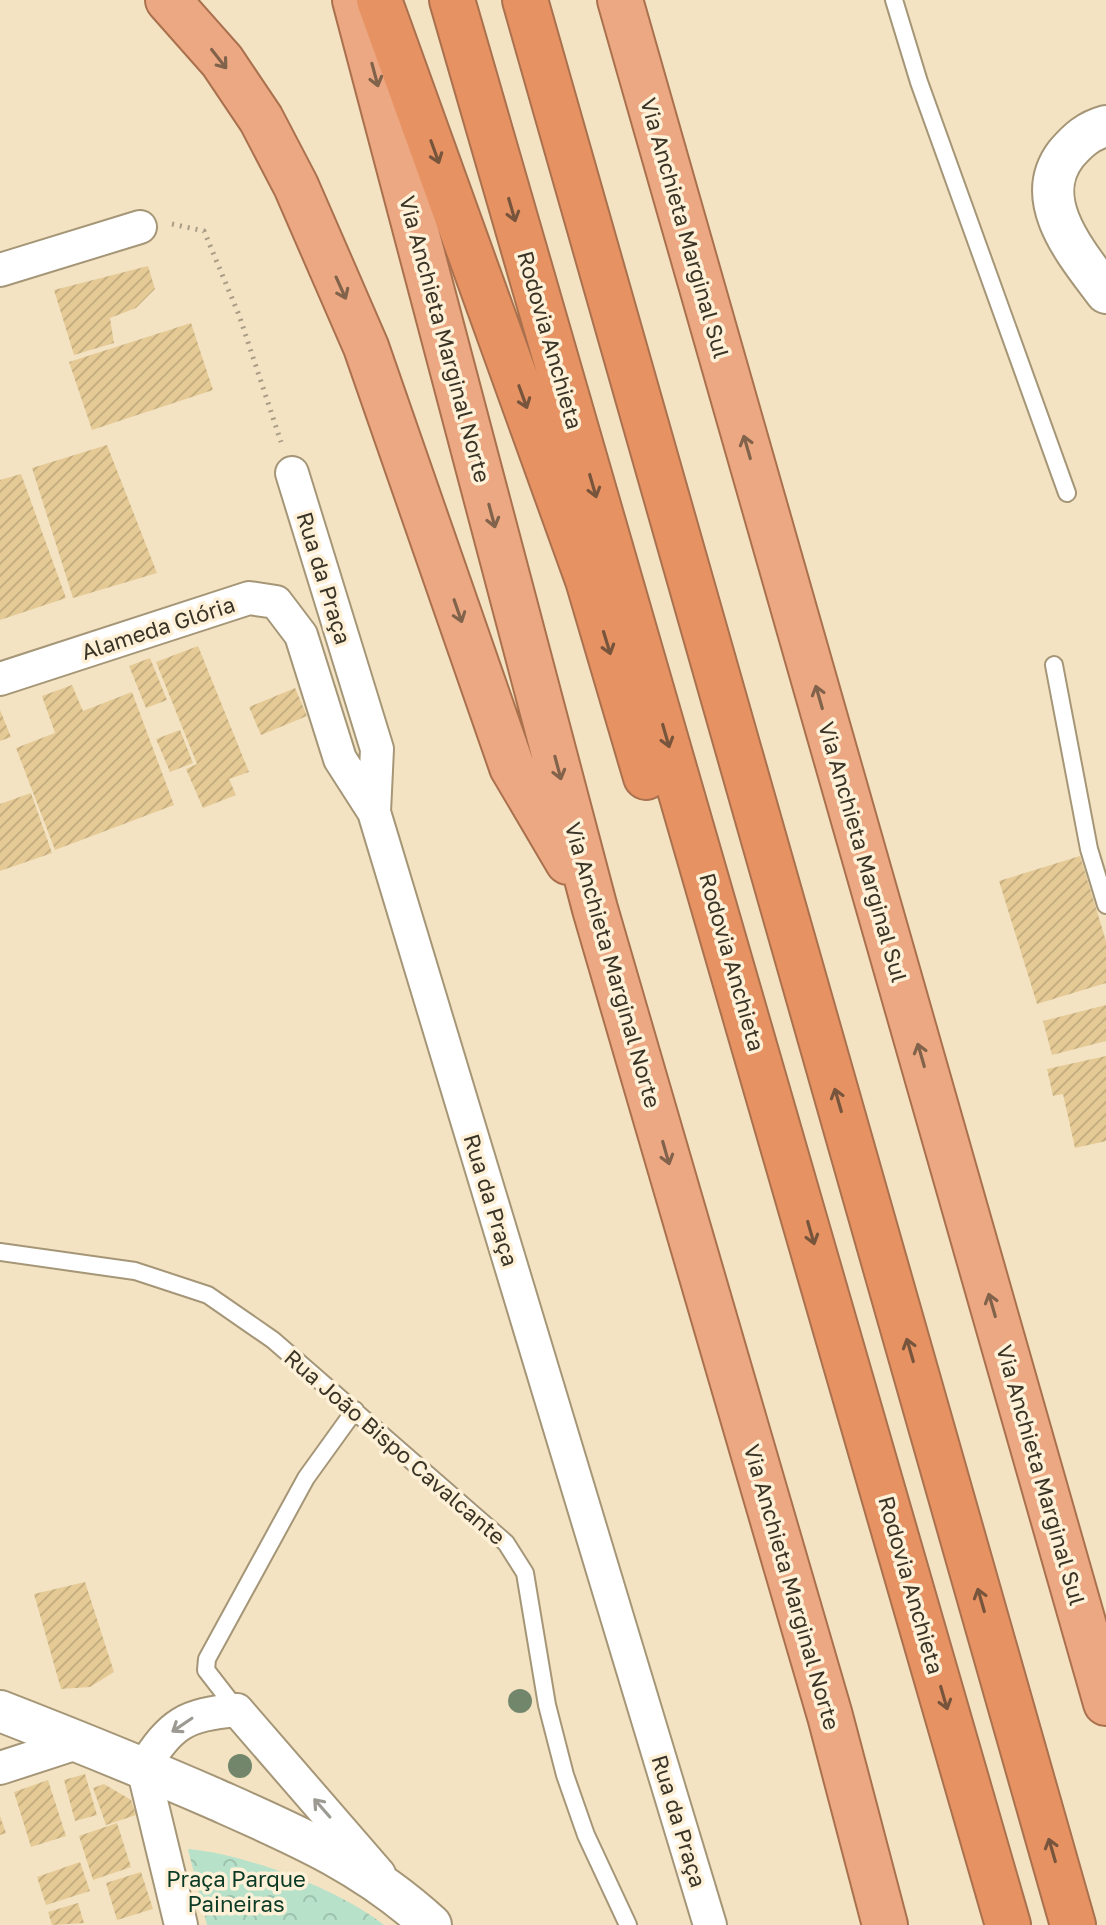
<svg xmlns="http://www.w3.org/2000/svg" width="1106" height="1925" font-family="'Golos Text',sans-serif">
<defs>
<pattern id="park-crowns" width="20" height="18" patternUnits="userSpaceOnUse" patternTransform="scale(2)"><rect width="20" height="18" fill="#b7e1c9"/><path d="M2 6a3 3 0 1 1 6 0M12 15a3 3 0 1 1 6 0" fill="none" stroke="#9ec2ad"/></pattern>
<pattern id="building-hatch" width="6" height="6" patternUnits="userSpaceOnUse" patternTransform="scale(2)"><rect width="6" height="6" fill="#e5ca95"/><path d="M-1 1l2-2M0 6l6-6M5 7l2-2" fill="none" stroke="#c5ae80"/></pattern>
</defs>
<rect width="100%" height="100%" fill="#f3e3c3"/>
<path fill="url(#park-crowns)" d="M188 1849C246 1854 338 1889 384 1925H207Z"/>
<path fill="url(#building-hatch)" d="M148 266 155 289 136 308 110 318 114 343 74 355 54 290Z
M191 323 213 390 92 430 69 362Z
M107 445 157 573 73 598 32 468Z
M21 474 66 598 0 620V480Z
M198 646 249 772 229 779 236 795 203 808 186 769 197 764 156 662Z
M150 658 167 700 146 708 129 666Z
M72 685 83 711 132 692 174 805 55 850 16 748 55 733 42 696Z
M295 688 307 716 261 735 249 707Z
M0 710 11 737 0 741Z
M180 730 193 763 170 772 156 739Z
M31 793 52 853 0 871V804Z
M1080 856 1106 941V983L1037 1004 999 881Z
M1106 1005V1041L1052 1055 1043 1021Z
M1106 1056V1141L1075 1148 1063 1094 1053 1096 1047 1069Z
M85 1582 114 1672 90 1687 61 1689 34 1594Z
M85 1774 97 1815 75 1821 64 1780Z
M48 1780 66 1836 31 1847 14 1792Z
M104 1784 131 1800 136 1815 106 1825 93 1788Z
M0 1816 6 1833 0 1835Z
M117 1823 131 1867 93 1880 79 1836Z
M80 1862 90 1891 46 1905 37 1877Z
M141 1872 153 1909 117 1920 106 1883Z
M78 1903 84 1923 52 1925 48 1912Z"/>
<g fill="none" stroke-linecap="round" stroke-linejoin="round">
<defs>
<path id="service" d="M894 0 919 82 1067 493
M1054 665 1089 849 1106 905
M0 1252 135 1271 208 1295 273 1340 506 1543 525 1573 547 1705 565 1775 586 1835 628 1925
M237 1710 206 1670 207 1659 306 1478 355 1410"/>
<path id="minor" d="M0 270 140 227
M292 473 377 749 374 812 710 1925
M0 679 249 598 276 602 301 635 340 759 374 812
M0 1768 80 1742
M181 1925 143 1768C172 1723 184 1715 237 1710L379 1874"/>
<path id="tertiary" d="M1106 126C1088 131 1078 140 1066 154 1030 201 1078 255 1106 293
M0 1711C72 1739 144 1768 215 1799 296 1835 365 1864 431 1925"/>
<path id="trunk" d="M168 0 222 61 261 119 296 186 366 347 512 767 568 862
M355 0 595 909 830 1716 885 1925
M620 0 1106 1703"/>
<path id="motorway" d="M379 0 588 580 646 777
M452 0 1008 1925
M525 0 1073 1925"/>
</defs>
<use href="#service" stroke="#a59677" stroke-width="20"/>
<use href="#minor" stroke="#a59677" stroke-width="36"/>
<use href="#tertiary" stroke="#a59677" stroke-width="44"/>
<use href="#trunk" stroke="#aa714e" stroke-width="48"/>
<use href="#motorway" stroke="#aa714e" stroke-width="48"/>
<path stroke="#a99d85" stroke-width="5" stroke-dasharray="2 6" stroke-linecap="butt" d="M172 224 204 231 239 315 281 442"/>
<use href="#service" stroke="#fff" stroke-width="16"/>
<use href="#minor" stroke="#fff" stroke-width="32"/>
<use href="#tertiary" stroke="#fff" stroke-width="40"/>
<use href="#trunk" stroke="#eca882" stroke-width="44"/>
<use href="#motorway" stroke="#e79263" stroke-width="44"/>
</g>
<g fill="#72866c">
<circle cx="520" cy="1701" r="12"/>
<circle cx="240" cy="1766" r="12"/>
</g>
<defs><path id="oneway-shaft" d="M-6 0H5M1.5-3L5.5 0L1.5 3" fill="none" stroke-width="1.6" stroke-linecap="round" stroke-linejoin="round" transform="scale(2)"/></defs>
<g stroke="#81624b">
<use href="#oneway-shaft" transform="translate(219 59) rotate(52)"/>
<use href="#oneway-shaft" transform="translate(375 75) rotate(75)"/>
<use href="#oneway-shaft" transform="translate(341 288) rotate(66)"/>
<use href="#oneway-shaft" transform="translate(747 447) rotate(-106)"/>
<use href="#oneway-shaft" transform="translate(492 516) rotate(75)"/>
<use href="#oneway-shaft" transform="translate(458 611) rotate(71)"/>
<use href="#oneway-shaft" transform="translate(819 697) rotate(-106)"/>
<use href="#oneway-shaft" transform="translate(558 768) rotate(75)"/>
<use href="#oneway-shaft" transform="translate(921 1055) rotate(-106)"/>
<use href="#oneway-shaft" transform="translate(666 1153) rotate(74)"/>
<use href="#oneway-shaft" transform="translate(992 1305) rotate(-106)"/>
</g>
<g stroke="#77553c">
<use href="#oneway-shaft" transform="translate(435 152) rotate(70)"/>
<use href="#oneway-shaft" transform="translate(512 210) rotate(74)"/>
<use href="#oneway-shaft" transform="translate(523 397) rotate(70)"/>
<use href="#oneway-shaft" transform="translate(593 486) rotate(74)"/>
<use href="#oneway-shaft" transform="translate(607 643) rotate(73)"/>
<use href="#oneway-shaft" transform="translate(666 736) rotate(74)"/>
<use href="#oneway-shaft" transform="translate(838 1100) rotate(-106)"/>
<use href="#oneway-shaft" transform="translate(811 1233) rotate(74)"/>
<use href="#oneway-shaft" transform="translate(910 1350) rotate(-106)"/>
<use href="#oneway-shaft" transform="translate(981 1600) rotate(-106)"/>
<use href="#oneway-shaft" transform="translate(944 1698) rotate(74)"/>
<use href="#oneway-shaft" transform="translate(1052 1850) rotate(-106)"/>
</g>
<g stroke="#9c9a93">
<use href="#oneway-shaft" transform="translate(182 1725) rotate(146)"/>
<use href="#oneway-shaft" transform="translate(322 1808) rotate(-131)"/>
</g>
<g text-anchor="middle" stroke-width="7" stroke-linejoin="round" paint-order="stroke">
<g font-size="22" fill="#3a3427" stroke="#fef1d7">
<text transform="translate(685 228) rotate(74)" y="8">Via Anchieta Marginal Sul</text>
<text transform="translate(445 339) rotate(75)" y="8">Via Anchieta Marginal Norte</text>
<text transform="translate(550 340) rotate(74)" y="8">Rodovia Anchieta</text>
<text transform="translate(324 578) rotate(73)" y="8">Rua da Praça</text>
<text transform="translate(158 628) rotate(-18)" y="8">Alameda Glória</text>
<text transform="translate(863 852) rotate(74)" y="8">Via Anchieta Marginal Sul</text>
<text transform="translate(732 962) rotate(74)" y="8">Rodovia Anchieta</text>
<text transform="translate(613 965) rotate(74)" y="8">Via Anchieta Marginal Norte</text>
<text transform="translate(491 1200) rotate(73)" y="8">Rua da Praça</text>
<text transform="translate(395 1447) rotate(41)" y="8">Rua João Bispo Cavalcante</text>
<text transform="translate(1041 1475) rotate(74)" y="8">Via Anchieta Marginal Sul</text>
<text transform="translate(911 1585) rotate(74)" y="8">Rodovia Anchieta</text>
<text transform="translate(792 1587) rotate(74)" y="8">Via Anchieta Marginal Norte</text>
<text transform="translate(679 1821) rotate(73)" y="8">Rua da Praça</text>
</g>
<g font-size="22" fill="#093a25" stroke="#fef1d7">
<text x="236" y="1887">Praça Parque<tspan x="236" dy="25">Paineiras</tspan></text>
</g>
</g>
</svg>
